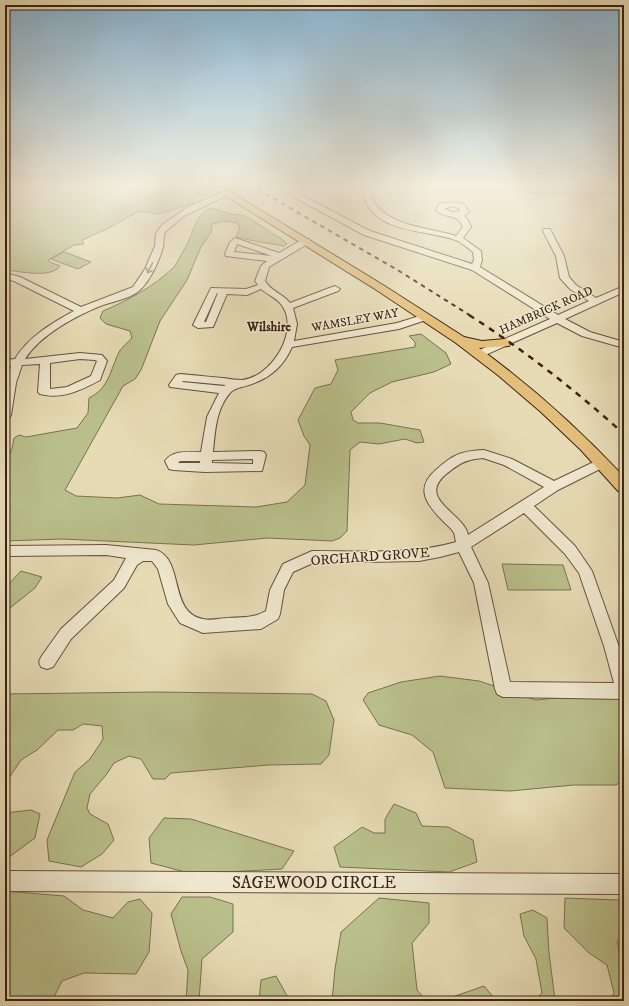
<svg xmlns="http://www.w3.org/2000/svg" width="629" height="1006" font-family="'IM FELL DW Pica',serif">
<rect width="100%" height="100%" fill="#e6dbb5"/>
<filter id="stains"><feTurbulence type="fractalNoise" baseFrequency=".005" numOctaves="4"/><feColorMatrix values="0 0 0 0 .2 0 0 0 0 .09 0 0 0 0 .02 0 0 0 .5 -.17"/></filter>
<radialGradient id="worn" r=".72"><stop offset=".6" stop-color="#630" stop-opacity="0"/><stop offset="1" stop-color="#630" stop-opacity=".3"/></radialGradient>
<path fill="#b9bf8b" stroke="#7a7150" d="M5 185H195L208 193 194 197V203L158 214 146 212H137L109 228 82 240 84 244 74 245 48 260 50 262 60 266C51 279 19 271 5 270Z
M211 208 231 214 246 216 283 240 287 244 284 246C268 243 252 241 236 237L240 227 237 223 225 221 212 224 211 232 201 247 187 280 160 321 141 370 135 379 123 386 65 490 76 496 117 498 140 495 159 504 256 507 287 502 305 485 310 445 304 436 298 420 315 388 331 384 338 370 335 360 415 347V342L409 336 421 334 446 353 451 364 434 372 392 382 370 393 351 412 353 420 358 423H380L420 430 424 442 417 443 405 439 379 444 360 442 350 450 347 531 340 538 332 541 268 538 194 545 62 539 5 541V465L12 449 14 438 19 435 26 437 77 428 88 413 89 398C109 388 110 371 119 352 122 347 128 342 132 338L130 331 106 324 100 318 103 311C127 301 155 286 174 267 178 262 181 254 185 248 193 236 195 213 211 208Z
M64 252 91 262 78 269 51 259Z
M502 564 563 565 571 590H508Z
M21 571 42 577 35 588 5 612V588Z
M440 676 479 681 536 700 624 691V780L616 785H574L510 791 445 788 433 752 412 735 379 725 363 700 368 693 401 682Z
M155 692 312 694 326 701 334 720 329 755 321 764 269 765 171 773 165 779H153L141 759 129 756 114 763 106 775 90 794 87 808 90 814 108 824 114 840 102 854 81 867 49 861 47 840 75 772 90 759 103 739 102 726 83 724 73 730H58L37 750 21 760 5 784V694Z
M394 804 416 813 422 826 448 827 473 840 477 862 449 872 340 867 334 847 362 827 374 833H385V819Z
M31 810 40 814 35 838 5 860V813Z
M164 818 191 819 294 851 282 869 227 872H185L151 863 149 838Z
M5 891 64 896 83 910 113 918 128 902 140 899 152 913 149 952 136 974 84 973 62 981 52 1001H5Z
M182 897H210L233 904V932L202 959 199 1001H186L188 970 181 951 171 914Z
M379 898 429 903V923L412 943 417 990 427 1001H332L335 969 341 932Z
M565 898 618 900 624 902V938L617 941 624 975V1001H609L614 993 607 965 589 953 564 928Z
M533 910 547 918 549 953 555 1000 557 1001H534L542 993 536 959 524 936 520 914Z
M276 976 290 1001H259L261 980Z
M484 986 494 998 507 1001H441Z"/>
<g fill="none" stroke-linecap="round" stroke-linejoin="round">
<defs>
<path id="minor" d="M272 185H282L370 231 472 264 474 260 473 252C468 248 463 244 458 241 429 229 380 235 365 200 363 196 363 190 362 185H370C371 190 371 196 373 200 385 226 432 228 456 236L463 227C457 212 446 220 436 210L439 204C448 202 455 202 464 204L469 212 464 216 468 220 471 227 463 238 481 251 482 260 480 267 558 315 589 301 570 289 560 278 556 256 543 231 544 229H550L564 256 569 277 576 285 596 298 624 286V292L565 319 590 332 624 342V348L582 336 557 323 483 356H475L474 354 475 352 550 319 472 270 364 235ZM453 206 458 208 461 211 452 212 444 209Z
M525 185H533L535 189 624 188V192L533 193H530Z
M223 192H226L230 194 184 216 165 232C163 237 164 242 163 247 159 261 152 277 142 288 133 298 115 301 103 305 77 315 40 335 25 359L80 353 102 355 107 361 100 380C82 390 61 400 40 394L38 392 40 364 22 365 16 383 11 415 9 418 5 419V385L11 366H5V360L15 359C28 337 52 323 74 311L14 281 5 279V273L20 277 81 307 133 287 145 269 155 246 156 233 163 224 188 207ZM80 359 95 360 97 361 91 376 67 387 50 389V363Z
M235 238 279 253 303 239H309L310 241 309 243 269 267 265 281C271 291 283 294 290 303L332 287 335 286 340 289 338 291 293 308 297 324 294 341 397 323 426 314 431 317 429 319 399 329 292 347C283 367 270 378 249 385 243 387 234 388 230 393 216 409 215 432 213 452L260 451 264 452 266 455 262 471 205 472 173 470 169 469 165 461C172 450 190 452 201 452L207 417 219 393 170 387 169 385 176 375 180 374C194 375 209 377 223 378 229 379 236 380 242 380 271 377 299 333 283 307 279 299 268 295 261 289L247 295 227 294 213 327 198 328 193 325 211 288 246 289 258 285 255 281 261 266 267 261 226 256 225 254 230 242ZM237 244 272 256 234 252ZM217 293H218L206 322H204ZM183 381 226 385 224 386 182 382ZM253 459V464L212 463V460ZM180 461H200V463H178Z
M484 450 512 459 554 481 598 460 602 459 606 460 608 463 606 466 558 490 534 506 575 546 592 571 624 661V699L503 697 497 694 495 689 474 583 459 552 440 557 419 561 313 563 293 572 284 590 280 614 278 619 261 629 203 633 180 623 168 604 158 569 152 561H143L137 565 124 588 71 639 53 667 47 669 41 667 39 662 41 657 61 629 114 580 126 558 106 555 5 556V546L106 545 156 550C185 560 168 612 203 619 211 621 221 618 228 618 242 617 254 618 266 611L270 590 283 564 312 551C358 551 412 555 456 542 455 539 455 535 454 533 452 529 447 525 444 522 426 504 414 488 437 469 454 454 462 451 484 450ZM483 458 504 465 544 487 468 535C465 514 417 500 445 475 460 463 464 460 483 458ZM524 513 565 554 579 573 604 646 614 683 510 682 488 583 471 547Z
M5 871 624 874V894L5 891Z"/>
<path id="major" d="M208 185H219L383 285 464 337 482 341 505 339 509 340 511 343 509 346 479 348C531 386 580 430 624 477V493L618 491 581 450 541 412 499 376 456 343 375 289Z"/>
</defs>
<use href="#minor" stroke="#66513c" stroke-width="2"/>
<use href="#major" stroke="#3b2314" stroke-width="2"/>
<use href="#minor" fill="#efe8cf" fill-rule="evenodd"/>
<use href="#major" fill="#e3be7a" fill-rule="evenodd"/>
<path stroke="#3b2314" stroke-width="2" stroke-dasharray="4.5 4.5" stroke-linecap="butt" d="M250 185 396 269 471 316"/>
<path stroke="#3b2314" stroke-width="2.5" stroke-dasharray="6 6" stroke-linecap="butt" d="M469 315C524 350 575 390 624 434"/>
</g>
<defs><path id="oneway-shaft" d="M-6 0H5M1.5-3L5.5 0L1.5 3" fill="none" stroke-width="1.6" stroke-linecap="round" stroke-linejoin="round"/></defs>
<use stroke="#958672" href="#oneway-shaft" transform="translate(150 268) rotate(117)"/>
<linearGradient id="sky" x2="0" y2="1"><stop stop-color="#89b6d5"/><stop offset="0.57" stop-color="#f4efde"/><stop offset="1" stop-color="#f4efde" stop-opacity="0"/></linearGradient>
<rect width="629" height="326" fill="url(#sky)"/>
<g text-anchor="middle" stroke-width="3" stroke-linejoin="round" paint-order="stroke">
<g font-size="12" fill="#3b2314" stroke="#efe8cf">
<text transform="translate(546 310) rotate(-24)" y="4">HAMBRICK ROAD</text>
<text transform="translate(355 320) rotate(-10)" y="4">WAMSLEY WAY</text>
</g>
<g font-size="13" font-weight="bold" fill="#3b2314" stroke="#efe8cf">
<text x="269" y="331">Wilshire</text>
</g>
<g font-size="14" fill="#3b2314" stroke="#efe8cf">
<text transform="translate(370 556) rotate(-4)" y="5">ORCHARD GROVE</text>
</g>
<g font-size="17" fill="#3b2314" stroke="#efe8cf">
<text x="314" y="888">SAGEWOOD CIRCLE</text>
</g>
</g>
<rect width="629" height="1006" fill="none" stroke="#e6dbb5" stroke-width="20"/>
<rect x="6" y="6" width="617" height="994" fill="none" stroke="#3b2314" stroke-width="2"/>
<rect x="10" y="10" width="609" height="986" fill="none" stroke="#3b2314"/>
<rect width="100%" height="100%" filter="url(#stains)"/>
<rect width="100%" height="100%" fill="url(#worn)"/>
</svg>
